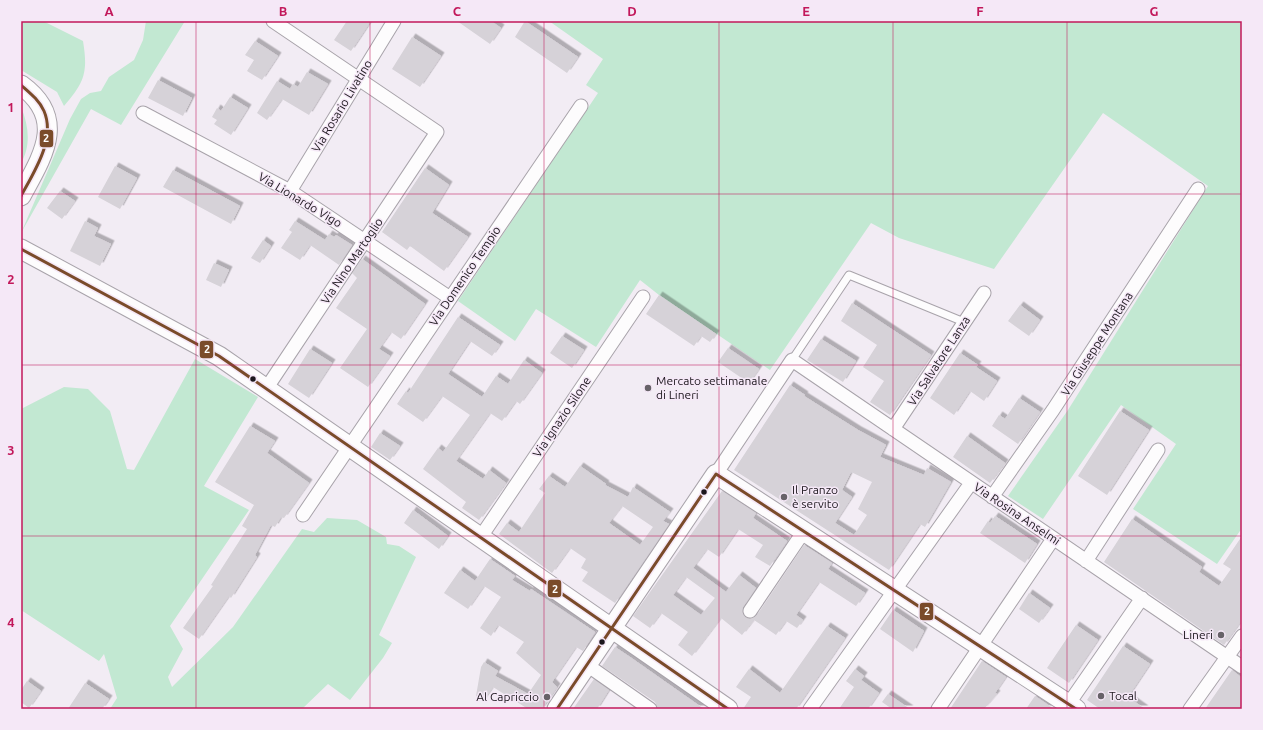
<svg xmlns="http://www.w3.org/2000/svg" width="1263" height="730" font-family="Ubuntu,sans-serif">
<defs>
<filter id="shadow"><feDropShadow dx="3.5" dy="-3.5" stdDeviation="0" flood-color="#0004"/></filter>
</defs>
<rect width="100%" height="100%" fill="#f2ecf4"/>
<path fill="#c2e8d2" d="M21 21H43L83 41C88 72 85 82 64 106L57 92 21 70Z
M146 21H185L121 125 91 109 21 233 70 119 81 99 90 93 101 91 109 77 134 60 143 40Z
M549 21H1242V528L1217 564 1133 509 1176 444 1121 405 1043 519 1008 496 1068 410 1208 186 1103 113 994 269 899 238 871 223 770 370 659 295 640 280 596 347 536 309 515 341 458 301 598 93 586 85 603 59Z
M21 107C29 126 31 146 21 163Z
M195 359 258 397 204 486 249 510 170 626 183 649 168 677 172 687 233 627 302 529 314 532 327 518 357 520 386 537 387 544 399 546 416 557 379 635 392 643 383 658 350 700 328 684 302 709H110L117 698 104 654 99 661 21 610V409L64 387 88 389 110 411 127 469 134 470Z"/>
<path fill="#d6d2d8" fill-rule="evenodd" filter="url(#shadow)" d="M347 21H371L351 51 334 40Z
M457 21H491L501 28 490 44Z
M525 21 578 57 567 73 515 37Z
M412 37 441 56 420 87 392 69Z
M255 41 278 56 262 80 247 71 254 60 245 55Z
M307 72 328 84 309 115 282 99 267 120 257 113 277 81 290 89 293 84 298 87Z
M158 80 192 98 183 116 148 98Z
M230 97 248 108 231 135 214 124 217 120 212 117 217 108 221 111Z
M115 166 137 178 120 209 98 197Z
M425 168 449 185 432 213 468 237 444 271 410 246 407 250 382 232Z
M173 170 240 206 231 224 163 187Z
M60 191 75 201 62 219 47 208Z
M85 221 98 228 94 236 111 244 100 266 70 251Z
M295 221 325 240 329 234 334 237 336 235 352 245 339 265 310 245 300 260 281 248 292 232 289 230Z
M263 240 271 246 260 263 251 258Z
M362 259 425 304 401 339 391 332 379 349 390 356 368 387 340 368 367 329 336 308 357 278 352 273Z
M214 263 229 270 221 287 206 280Z
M659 295 716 334 710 342 701 336 694 346 646 314Z
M852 303 931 355 890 415 870 402 884 381 863 367 877 345 841 321Z
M1020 305 1040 320 1029 336 1008 321Z
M458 317 500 345 492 356 470 341 448 374 482 397 496 376 508 384 524 360 542 373 520 404 516 401 502 421 490 413 456 461 483 479 489 470 506 483 479 520 462 508 466 502 423 469 438 448 443 452 470 415 442 396 423 422 397 404 406 391 408 393Z
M562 336 584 350 572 368 550 353Z
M821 339 856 361 843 382 807 360Z
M728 348 759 369 749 383 718 362Z
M310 349 332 363 309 398 288 384Z
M960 353 978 365 976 367 997 381 984 401 970 391 954 415 930 398Z
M790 385 805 395 804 396 858 430 886 445 880 457 924 475 927 468 951 482 925 527 920 524 889 570 734 470ZM851 472 872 482 858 509 867 515 854 535 835 523 852 497 842 490Z
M1019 398 1040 412 1018 444 992 426 999 415 1005 419Z
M1120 411 1149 430 1107 495 1078 476Z
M250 426 275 441 267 453 309 483 284 518 281 517 275 527 271 525 255 555 257 557 231 598 229 596 199 639 183 628 213 586 211 585 247 529 242 526 254 505 215 482Z
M380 433 400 446 390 460 371 447Z
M967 436 1005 463 990 483 953 457Z
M580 466 606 484 605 485 628 497 633 487 670 512 663 521 669 524 615 603 582 581 588 572 581 568 586 559 570 548 552 573 499 534 507 523 519 532 545 493 539 489 549 476 565 487ZM622 506 653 527 640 545 609 523Z
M722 491 756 513 753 518 787 541 770 566 755 557 763 545 738 529 719 557 707 549 693 568 726 592 739 575 756 588 743 607V614L745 617 750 619 757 615 804 545 832 563 828 569 865 593 856 606 819 582 796 615 803 620 797 628 786 621 776 635 754 620 742 635 721 618 692 656 678 645 688 632 661 613 650 628 633 616ZM686 577 715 598 701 615 673 595Z
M413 510 448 536 439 549 404 523Z
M995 516 1037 544 1025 563 980 533 988 521 990 523Z
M1132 519 1202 567 1199 572 1219 586 1231 569 1223 564 1242 536V620L1224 645 1104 562Z
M490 559 515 576 512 580 530 591 531 589 595 632 583 651 576 647 552 682 557 687 542 709H528L493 687 483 701 476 696 481 667 484 662 498 671 495 676 528 694 541 675 516 653 524 642 498 625 491 636 480 628 501 597 484 586 468 609 444 593 460 570 475 581Z
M1029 593 1050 608 1039 623 1019 609Z
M893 610 924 631 913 652 880 629Z
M1076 625 1098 640 1069 683 1047 668Z
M827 626 845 638 796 709H743L751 697 736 687 749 669 780 693Z
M1123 646 1150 664 1128 697 1145 709H1100L1087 700Z
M615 647 630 657 704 709H658L655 702 602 666Z
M982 661 1006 677 995 693 997 694 984 709H950Z
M855 669 864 676 861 680 879 693 868 709H839L854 687 846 681Z
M1232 670 1242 678V709H1205Z
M594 679 609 690 597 709H573Z
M27 681 41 691 29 708 21 702V690Z
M85 683 109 699 102 709H68Z
M888 694 910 709H892L882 702Z
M1035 696 1054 709H1026Z"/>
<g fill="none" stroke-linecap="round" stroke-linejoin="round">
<defs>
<path id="lane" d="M792 360 849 275 964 322"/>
<path id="street" d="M143 113 290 191 450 298
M290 191 394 21
M266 389 437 132 273 21
M893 429 984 293
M716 474 792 360 1242 667
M992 497 1053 410 1198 189
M303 515 581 106
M480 538 643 297
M1086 561 1158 450
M750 611 804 531
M587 665 650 709
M810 709 971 483
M938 709 1053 539
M1065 709 1142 598
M1190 709 1242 636"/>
<path id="secondary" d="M21 85C68 119 42 157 21 196
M21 249 219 356 728 709
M557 709 716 474 1076 709"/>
</defs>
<use href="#lane" stroke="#a8a3aa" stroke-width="9"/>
<use href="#street" stroke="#a8a3aa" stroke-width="15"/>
<use href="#secondary" stroke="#a8a3aa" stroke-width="21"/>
<use href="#lane" stroke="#fdfcfd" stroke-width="7"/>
<use href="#street" stroke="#fdfcfd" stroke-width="13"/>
<use href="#secondary" stroke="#fdfcfd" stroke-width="19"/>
<defs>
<path id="bus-1" d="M21 85C30 93 39 100 44 111 56 139 34 172 21 196
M21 249 219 356 728 709
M557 709 716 474 1076 709"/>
</defs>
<use href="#bus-1" stroke="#f5e8f7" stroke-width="6"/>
<use href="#bus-1" stroke="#7a4b2a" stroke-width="3"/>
</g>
<path fill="none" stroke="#c2185b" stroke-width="1" stroke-opacity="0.55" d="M196 21V709M370 21V709M544 21V709M719 21V709M893 21V709M1067 21V709M21 194H1242M21 365H1242M21 536H1242"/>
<g fill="#1c171d" stroke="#f5e8f7" stroke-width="1.5">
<circle cx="253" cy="379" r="3.5"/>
<circle cx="704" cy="492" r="3.5"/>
<circle cx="602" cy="642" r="3.5"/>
</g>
<g fill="#676268" stroke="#f5e8f7" stroke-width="1.5">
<circle cx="648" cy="388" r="4"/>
<circle cx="784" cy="497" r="4"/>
<circle cx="1221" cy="635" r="4"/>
<circle cx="1101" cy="696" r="4"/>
<circle cx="547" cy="697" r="4"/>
</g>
<g text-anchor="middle" stroke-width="3" stroke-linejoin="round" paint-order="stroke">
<g font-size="12" fill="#1c171d" stroke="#f5e8f7">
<text transform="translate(342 106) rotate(-59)" y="4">Via Rosario Livatino</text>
<text transform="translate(300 200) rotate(31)" y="4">Via Lionardo Vigo</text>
<text transform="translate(352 261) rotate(-56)" y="4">Via Nino Martoglio</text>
<text transform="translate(465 276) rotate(-56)" y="4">Via Domenico Tempio</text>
<text transform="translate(1097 344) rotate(-57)" y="4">Via Giuseppe Montana</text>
<text transform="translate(939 361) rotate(-57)" y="4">Via Salvatore Lanza</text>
<text transform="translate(562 417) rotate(-56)" y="4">Via Ignazio Silone</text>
<text transform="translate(1017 514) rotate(34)" y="4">Via Rosina Anselmi</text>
</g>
<g font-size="12" fill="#1c171d" stroke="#f5e8f7" text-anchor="start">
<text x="656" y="385">Mercato settimanale<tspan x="656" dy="14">di Lineri</tspan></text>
<text x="792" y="494">Il Pranzo<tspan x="792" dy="14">è servito</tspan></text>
<text x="1213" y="639" text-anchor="end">Lineri</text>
<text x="1109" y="700">Tocal</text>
<text x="539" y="701" text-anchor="end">Al Capriccio</text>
</g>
</g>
<g stroke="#f5e8f7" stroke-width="1.5">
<rect x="39" y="129" width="15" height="19" rx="4" fill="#7a4b2a"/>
<rect x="199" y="340" width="15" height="19" rx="4" fill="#7a4b2a"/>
<rect x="547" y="579" width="15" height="19" rx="4" fill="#7a4b2a"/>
<rect x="919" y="602" width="15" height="19" rx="4" fill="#7a4b2a"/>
</g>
<g font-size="11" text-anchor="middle" font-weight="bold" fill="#fff">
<text x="46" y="142">2</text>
<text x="207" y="353">2</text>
<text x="555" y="593">2</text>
<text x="927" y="615">2</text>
</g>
<rect width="1263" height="730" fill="none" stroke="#f5e8f7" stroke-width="44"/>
<rect x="22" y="22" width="1219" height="686" fill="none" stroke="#c2185b" stroke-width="1.5"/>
<g font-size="13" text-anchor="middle" font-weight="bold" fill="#c2185b">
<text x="109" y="16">A</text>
<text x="283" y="16">B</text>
<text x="457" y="16">C</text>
<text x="632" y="16">D</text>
<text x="806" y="16">E</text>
<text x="980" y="16">F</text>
<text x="1154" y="16">G</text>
<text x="11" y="112">1</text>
<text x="11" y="284">2</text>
<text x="11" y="455">3</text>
<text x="11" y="627">4</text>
</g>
</svg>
